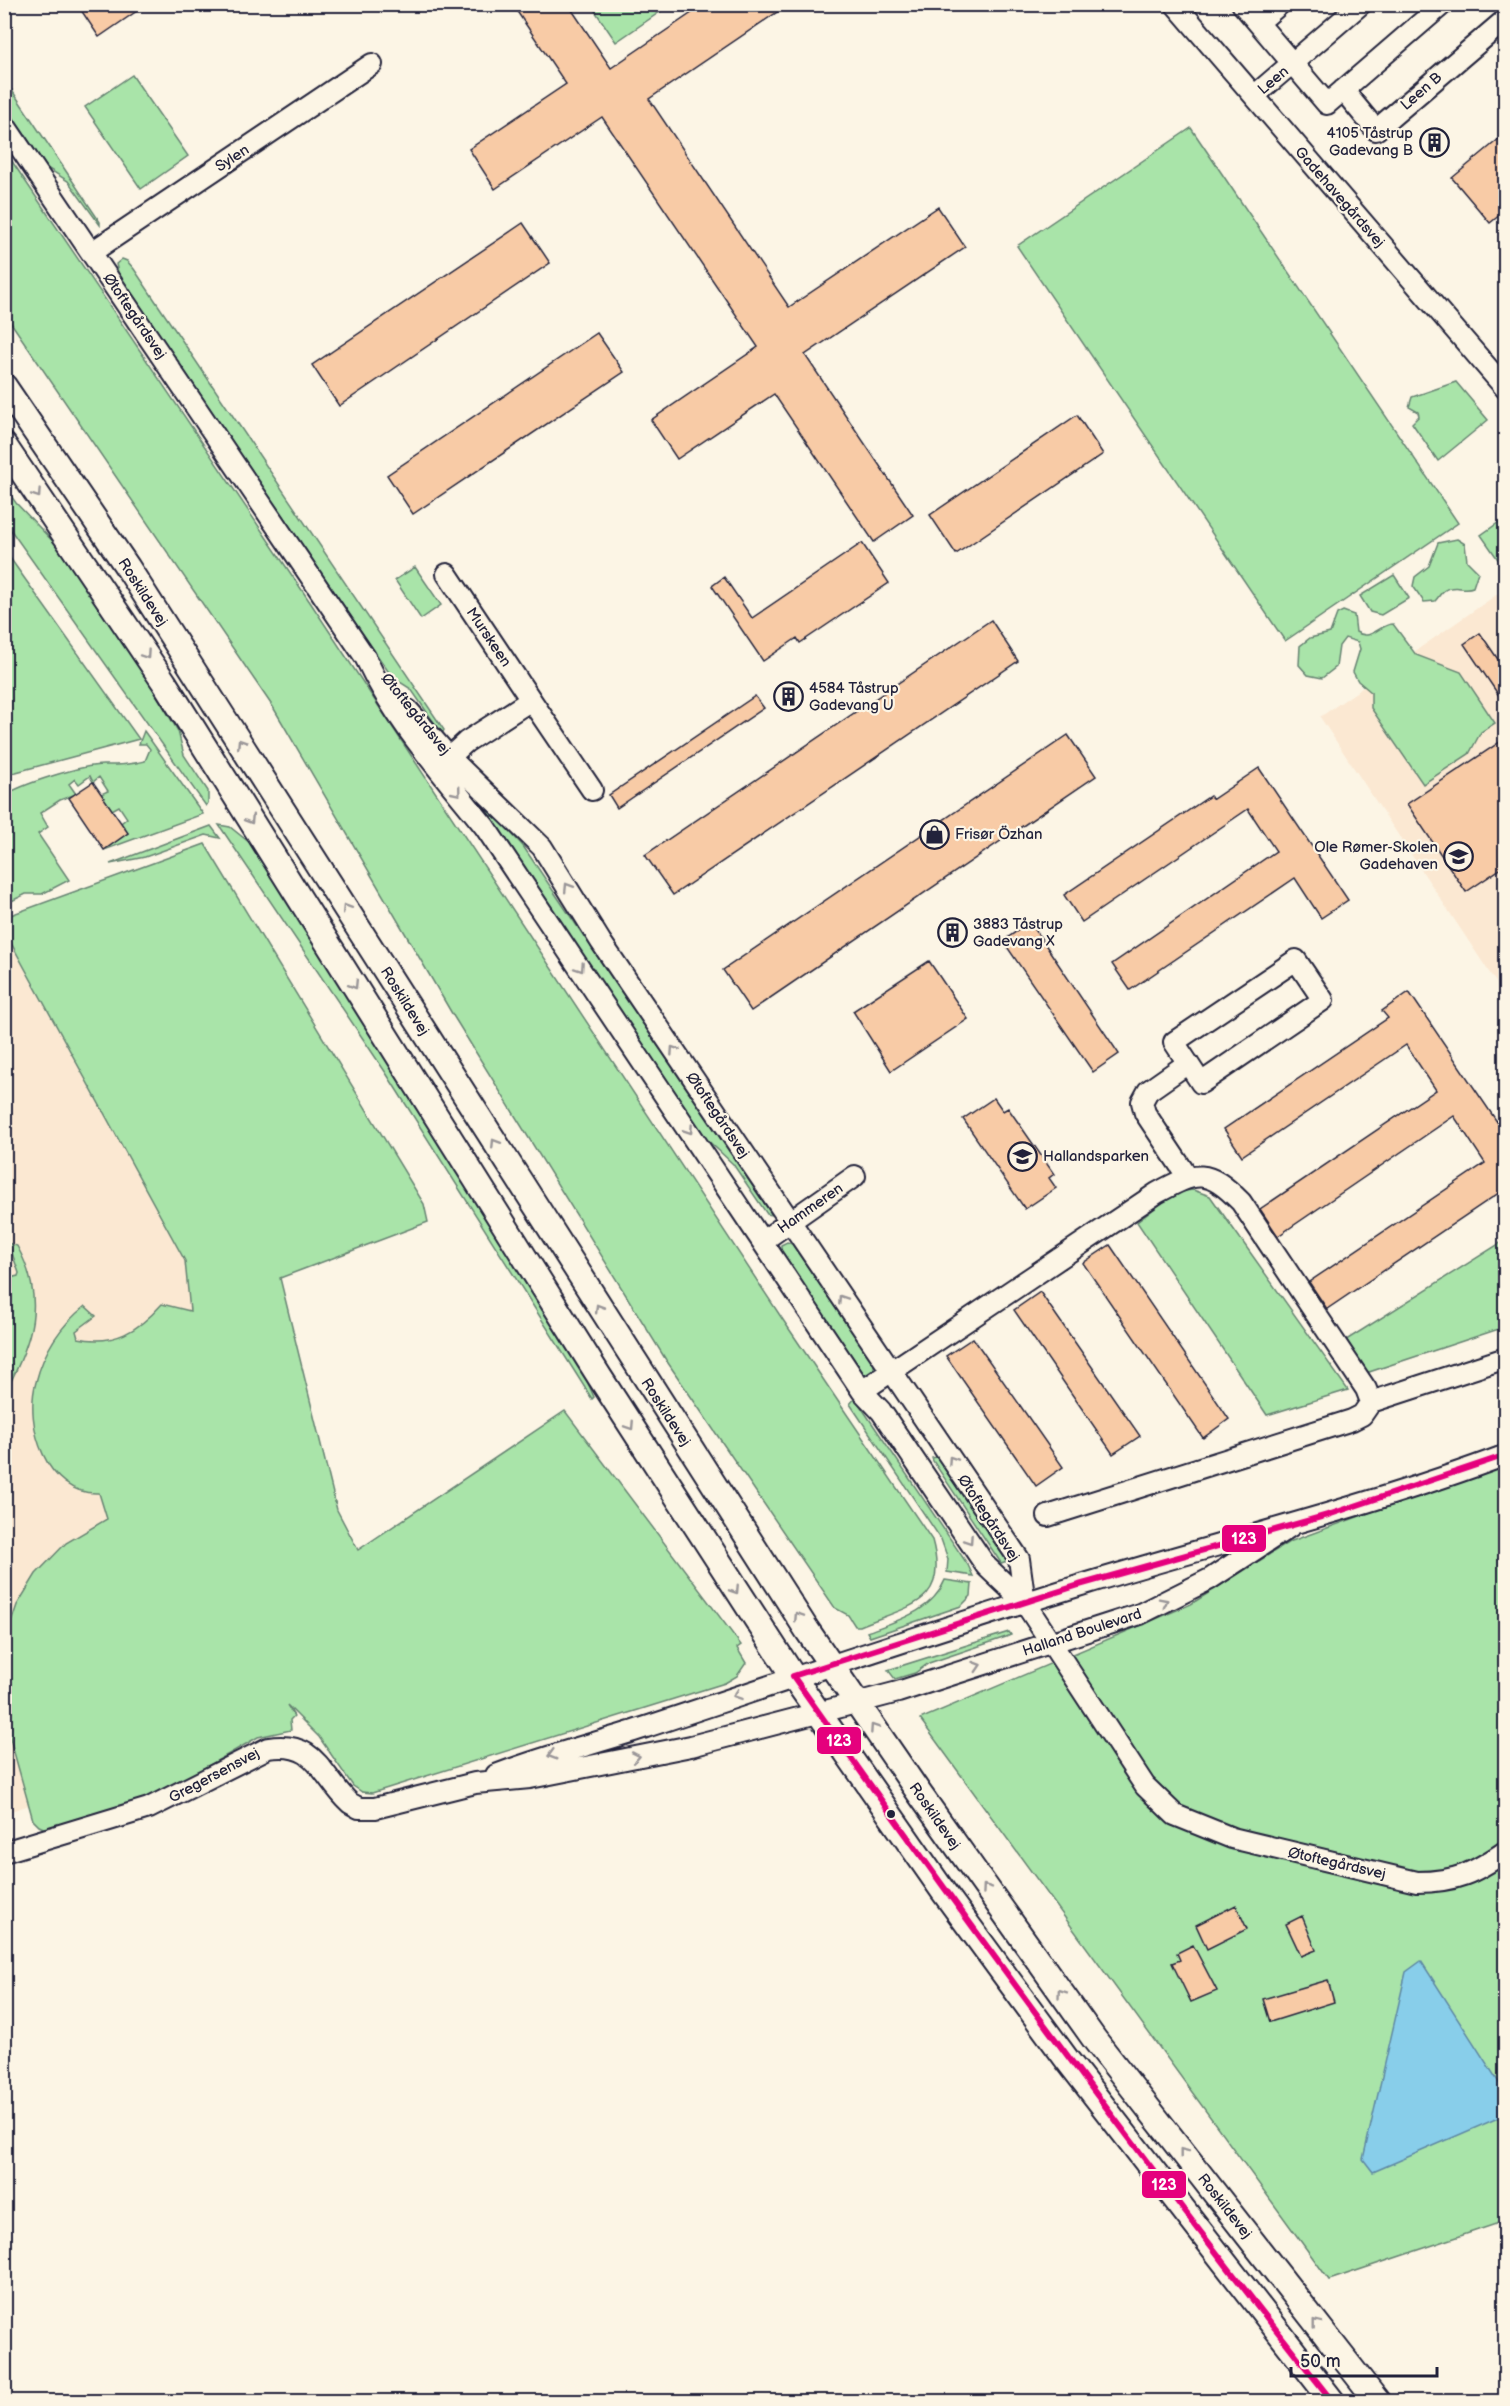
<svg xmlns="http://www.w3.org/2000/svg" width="1510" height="2406" font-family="'Balsamiq Sans',sans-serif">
<rect width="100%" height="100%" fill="#fcf5e5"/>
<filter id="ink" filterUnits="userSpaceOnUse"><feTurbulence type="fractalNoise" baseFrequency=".0167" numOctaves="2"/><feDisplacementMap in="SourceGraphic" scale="12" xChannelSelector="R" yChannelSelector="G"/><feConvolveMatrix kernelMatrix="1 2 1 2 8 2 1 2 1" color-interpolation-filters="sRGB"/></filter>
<g filter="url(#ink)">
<path fill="#fbe8d2" d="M1505 589V996L1320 717Z
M4 932 185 1261 209 1490 137 1770 5 1813Z"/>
<path fill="#a9e4a9" stroke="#668372" stroke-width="1.5" d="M591 5H670L616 42Z
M132 75 188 156 141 189 85 107Z
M5 80 100 222V225L68 181 47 168 5 106Z
M1191 128 1458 523 1285 641 1017 246Z
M5 151 310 602 783 1320 932 1540C950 1604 908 1606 860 1626H855L848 1615 835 1608 666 1360 454 1017 273 707 5 314Z
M122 259 127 261 134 269 444 730 442 734 411 689 392 677 118 273 116 264Z
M1456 382 1488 420 1438 461 1412 423 1419 416 1418 412 1409 407 1412 397Z
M4 486 16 503 65 554 149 682 178 731 184 755 208 791V803L206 806 5 522Z
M1505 518 1506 567 1504 568 1481 535Z
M1457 539 1465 544 1467 561 1478 572 1473 587C1464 591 1454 584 1445 590 1441 592 1438 598 1435 601L1424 602 1413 586 1415 577 1429 566 1438 543Z
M5 551 139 739 5 775Z
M415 567 441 605 421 619 395 580Z
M1394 575 1409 598 1381 615 1370 612 1360 596Z
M1343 611 1354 615 1356 632C1372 642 1379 624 1393 624L1416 655 1461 672 1495 723 1481 732 1469 754 1423 784 1371 708V692L1358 681 1353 672 1360 649 1358 642 1345 638 1339 646 1336 667 1322 678 1308 675 1299 665 1300 646 1310 638 1330 633 1337 614Z
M144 731 203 814 104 850 128 833 121 823 127 818 119 806 112 810 101 794 108 791 99 777 93 782 90 776 79 784 75 779 69 784 76 794 60 800 40 813 48 827 38 834 69 880 42 894H26L5 904 4 796C21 784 82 765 103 765 118 765 130 765 145 761L150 749 146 744H139Z
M463 781 523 846 772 1215 767 1214 733 1164 701 1134Z
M219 825 230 827 250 843 577 1358 594 1397 592 1399 386 1073Z
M211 826 220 838 206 835 145 857 110 864Z
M205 844 424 1204 428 1222 280 1278 337 1510 358 1550 565 1411 741 1645 737 1648 746 1663 737 1676 725 1683 372 1793 362 1792 353 1786 319 1737 287 1705 294 1716 290 1720 291 1730 258 1737 172 1787 140 1801 48 1830 39 1826 33 1820 10 1738 5 1703V1640L17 1605 36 1574 66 1543 107 1519 99 1493C46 1496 24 1424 36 1382 44 1350 60 1326 85 1306L96 1316 76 1331 78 1338C114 1346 138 1331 162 1304L190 1311 185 1261 5 932V917Z
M1193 1190 1210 1196 1348 1390 1267 1415 1137 1222 1176 1192Z
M1505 1240V1327L1366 1373 1343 1342Z
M5 1242 17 1246C47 1300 32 1342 5 1393V1275L6 1279 18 1276 19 1273 9 1245 5 1246Z
M787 1242 792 1244 874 1364V1372L867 1376 863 1373 781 1253V1245Z
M855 1398 968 1565 973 1576 947 1572 948 1559 941 1539 850 1404Z
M936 1457 938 1459 1007 1561 1001 1563 933 1461 932 1458Z
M1505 1463V2221L1329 2280 920 1719 1191 1604 1289 1542Z
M945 1580 972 1584 971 1596 961 1606 870 1637 867 1632C896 1621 932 1612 945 1580Z
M1009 1632 1011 1635 1006 1637 929 1663 915 1673 895 1679 888 1670Z"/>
<path fill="#88ceea" stroke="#5f89a4" stroke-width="1.5" d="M1421 1961 1505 2092V2115L1373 2172 1363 2159 1406 1972Z"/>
<path fill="#f8cba6" stroke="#22223b" stroke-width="1.5" d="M77 4H147L99 37Z
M512 4H568L611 68 705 4H789L649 99 789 307 938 207 965 247 805 355 913 515 874 542 774 394 677 459 651 420 758 347 602 117 495 189 469 149 566 84Z
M1506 133V210L1490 223 1452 178Z
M523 223 550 263 339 406 312 365Z
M597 333 624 372 413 514 387 475Z
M1077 415 1103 454 956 554 930 515Z
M862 543 889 583 800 643 797 638 763 661 712 586 724 577 752 618Z
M991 620 1018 661 673 895 645 855Z
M1480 633 1506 671V706L1464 644Z
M755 696 764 708 617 808 609 795Z
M1068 735 1096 776 751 1011 723 970Z
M1506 738V865L1466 892 1407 804Z
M1259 768 1348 900 1321 918 1295 878 1130 990 1112 964 1276 851 1248 809 1082 922 1064 895 1210 796 1213 799Z
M93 782 128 833 104 850 69 798Z
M1030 922 1119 1054 1093 1072 1003 941Z
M929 961 968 1019 891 1071 853 1011Z
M1409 992 1506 1135V1188L1327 1309 1309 1282 1485 1163 1454 1116 1278 1236 1260 1209 1436 1090 1406 1045 1242 1156 1224 1129 1388 1018 1382 1011Z
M994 1098 1003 1111 1008 1108 1054 1174 1049 1178 1056 1188 1025 1209 963 1119Z
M1110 1245 1229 1419 1203 1438 1083 1263Z
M1040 1292 1140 1436 1113 1454 1014 1310Z
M973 1338 1063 1467 1036 1486 946 1356Z
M1236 1905 1247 1929 1207 1949 1196 1925Z
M1302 1916 1316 1950 1301 1956 1286 1924Z
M1193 1945 1217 1991 1191 2002 1172 1963 1180 1960 1177 1953Z
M1328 1980 1334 2002 1270 2022 1263 1999Z"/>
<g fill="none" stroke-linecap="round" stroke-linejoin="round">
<defs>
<path id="minor" d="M1175 4 1506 389
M1242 4 1327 104 1443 4
M1258 23 1280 4
M1343 90 1376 130 1506 19
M1254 96 1361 4
M4 124 365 657C395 721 441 772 485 827L862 1391 881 1411 986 1566 1025 1603 1145 1786 1175 1815 1232 1838 1417 1882C1456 1882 1474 1873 1506 1851
M92 252 372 64
M531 700 592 790
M408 710 449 757 542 847 601 942 1019 1559 1025 1603
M442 764 466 742 531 700 447 574
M1296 960 1323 1000 1201 1083 1174 1042Z
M1187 1176 1145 1113 1142 1102 1148 1091 1188 1063
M764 1240 855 1176
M862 1391 1157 1193C1197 1171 1207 1168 1241 1202L1366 1389 1371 1402
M1048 1516 1352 1420 1362 1415 1371 1402 1506 1358
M496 1775C544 1756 594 1744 643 1728 788 1680 932 1631 1078 1586 1221 1542 1365 1508 1506 1455
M4 1852 149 1808 268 1748C317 1740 320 1775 350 1803L359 1808H375L475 1783 530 1778 691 1746 898 1692 1140 1614 1210 1579 1291 1526"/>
<path id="major" d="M4 386 128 568 807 1630 919 1793 1095 2040 1378 2402
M4 445 164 682 599 1376 793 1676 943 1891 1068 2061 1333 2402"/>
</defs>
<use href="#minor" stroke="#22223b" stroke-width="24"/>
<use href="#major" stroke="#22223b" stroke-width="28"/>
<use href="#minor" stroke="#fcf5e5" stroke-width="20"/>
<use href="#major" stroke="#fcf5e5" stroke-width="24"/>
<defs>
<path id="bus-1" d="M1333 2402C1145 2165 967 1923 793 1676L1079 1585 1328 1515 1506 1455"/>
</defs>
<use href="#bus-1" stroke="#fcf5e5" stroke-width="10"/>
<use href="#bus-1" stroke="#e5007d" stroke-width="6"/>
</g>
<defs><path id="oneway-chevron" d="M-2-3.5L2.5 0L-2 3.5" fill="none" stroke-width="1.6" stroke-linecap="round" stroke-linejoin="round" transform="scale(1.5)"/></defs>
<g stroke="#9a9698">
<use href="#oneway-chevron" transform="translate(37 494) rotate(56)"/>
<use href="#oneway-chevron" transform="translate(146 655) rotate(56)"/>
<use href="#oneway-chevron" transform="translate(241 743) rotate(-123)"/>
<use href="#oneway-chevron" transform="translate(457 792) rotate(51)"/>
<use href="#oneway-chevron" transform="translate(250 820) rotate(58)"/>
<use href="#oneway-chevron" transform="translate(568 887) rotate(-122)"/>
<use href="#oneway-chevron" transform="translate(346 908) rotate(-122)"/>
<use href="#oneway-chevron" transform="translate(580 968) rotate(56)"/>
<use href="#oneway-chevron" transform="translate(354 985) rotate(58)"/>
<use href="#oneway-chevron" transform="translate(674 1050) rotate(-124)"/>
<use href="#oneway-chevron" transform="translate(689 1130) rotate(56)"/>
<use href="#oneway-chevron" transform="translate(495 1143) rotate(-122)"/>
<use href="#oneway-chevron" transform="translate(842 1299) rotate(-124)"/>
<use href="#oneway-chevron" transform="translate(599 1308) rotate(-122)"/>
<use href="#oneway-chevron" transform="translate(630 1426) rotate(57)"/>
<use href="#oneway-chevron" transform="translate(952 1460) rotate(-124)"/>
<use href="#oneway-chevron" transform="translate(969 1540) rotate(56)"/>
<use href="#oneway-chevron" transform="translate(735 1590) rotate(57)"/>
<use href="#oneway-chevron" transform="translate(1164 1602) rotate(-27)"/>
<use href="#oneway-chevron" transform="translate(798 1616) rotate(-123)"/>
<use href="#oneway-chevron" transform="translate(977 1666) rotate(-18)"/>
<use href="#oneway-chevron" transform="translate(737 1695) rotate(161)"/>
<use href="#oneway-chevron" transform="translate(874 1728) rotate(-124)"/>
<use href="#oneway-chevron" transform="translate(552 1755) rotate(164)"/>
<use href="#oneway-chevron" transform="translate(636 1757) rotate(-11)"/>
<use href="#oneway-chevron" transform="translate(986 1888) rotate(-125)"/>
<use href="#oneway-chevron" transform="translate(1061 1993) rotate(-126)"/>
<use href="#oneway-chevron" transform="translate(1183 2152) rotate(-128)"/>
<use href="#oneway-chevron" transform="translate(1316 2323) rotate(-128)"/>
</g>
</g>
<defs>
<symbol id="building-ring" viewBox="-11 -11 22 22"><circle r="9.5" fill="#fcf5e5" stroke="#22223b" stroke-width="1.5"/><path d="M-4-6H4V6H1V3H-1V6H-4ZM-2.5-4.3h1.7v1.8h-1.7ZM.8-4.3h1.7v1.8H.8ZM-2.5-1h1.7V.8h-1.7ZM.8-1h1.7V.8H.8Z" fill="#22223b"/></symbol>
<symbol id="shop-ring" viewBox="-11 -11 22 22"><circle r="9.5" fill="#fcf5e5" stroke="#22223b" stroke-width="1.5"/><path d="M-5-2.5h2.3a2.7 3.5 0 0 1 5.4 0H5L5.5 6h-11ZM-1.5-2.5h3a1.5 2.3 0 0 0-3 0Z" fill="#22223b"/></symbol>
<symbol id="school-ring" viewBox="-11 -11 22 22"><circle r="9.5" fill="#fcf5e5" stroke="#22223b" stroke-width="1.5"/><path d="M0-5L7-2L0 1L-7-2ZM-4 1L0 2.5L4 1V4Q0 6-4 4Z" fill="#22223b"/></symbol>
</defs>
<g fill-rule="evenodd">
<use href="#building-ring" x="1418" y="126" width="33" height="33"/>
<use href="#building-ring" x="772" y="680" width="33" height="33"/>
<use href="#shop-ring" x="918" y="818" width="33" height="33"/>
<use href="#school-ring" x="1442" y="840" width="33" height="33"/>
<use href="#building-ring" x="936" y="916" width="33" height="33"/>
<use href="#school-ring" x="1006" y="1140" width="33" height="33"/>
</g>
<circle fill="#22223b" stroke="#fcf5e5" stroke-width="2" cx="891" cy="1814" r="5"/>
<g text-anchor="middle" stroke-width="4.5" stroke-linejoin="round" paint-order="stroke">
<g font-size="15" fill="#22223b" stroke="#fcf5e5">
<text transform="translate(1273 80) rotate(-40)" y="5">Leen</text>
<text transform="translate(1421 91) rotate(-41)" y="5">Leen B</text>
<text transform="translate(232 158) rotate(-33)" y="5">Sylen</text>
<text transform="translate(1340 197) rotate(49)" y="5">Gadehavegårdsvej</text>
<text transform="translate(135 316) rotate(56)" y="5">Øtoftegårdsvej</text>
<text transform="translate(143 592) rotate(57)" y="5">Roskildevej</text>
<text transform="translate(489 637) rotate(56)" y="5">Murskeen</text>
<text transform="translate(416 714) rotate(51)" y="5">Øtoftegårdsvej</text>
<text transform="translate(405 1001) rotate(58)" y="5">Roskildevej</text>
<text transform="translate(718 1115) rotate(56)" y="5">Øtoftegårdsvej</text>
<text transform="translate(810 1208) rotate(-35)" y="5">Hammeren</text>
<text transform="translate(666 1412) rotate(57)" y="5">Roskildevej</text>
<text transform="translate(989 1518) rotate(57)" y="5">Øtoftegårdsvej</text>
<text transform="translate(1082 1632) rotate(-18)" y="5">Halland Boulevard</text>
<text transform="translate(214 1775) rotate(-28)" y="5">Gregersensvej</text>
<text transform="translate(935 1816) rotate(55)" y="5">Roskildevej</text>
<text transform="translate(1337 1863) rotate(13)" y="5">Øtoftegårdsvej</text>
<text transform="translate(1225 2206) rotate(52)" y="5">Roskildevej</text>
</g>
<g font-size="15" fill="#22223b" stroke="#fcf5e5" text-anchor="start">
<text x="1413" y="138" text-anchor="end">4105 Tåstrup<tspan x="1413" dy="17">Gadevang B</tspan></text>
<text x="809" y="693">4584 Tåstrup<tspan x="809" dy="17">Gadevang U</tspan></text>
<text x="955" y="839">Frisør Özhan</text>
<text x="1438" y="852" text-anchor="end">Ole Rømer-Skolen<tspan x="1438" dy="17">Gadehaven</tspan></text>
<text x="973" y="929">3883 Tåstrup<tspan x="973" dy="17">Gadevang X</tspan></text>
<text x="1043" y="1161">Hallandsparken</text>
</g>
</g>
<g stroke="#fcf5e5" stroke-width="2">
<rect x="1221" y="1524" width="46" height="29" rx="6" fill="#e5007d"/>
<rect x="816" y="1726" width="46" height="29" rx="6" fill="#e5007d"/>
<rect x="1141" y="2170" width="46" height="29" rx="6" fill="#e5007d"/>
</g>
<g font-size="16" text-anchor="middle" font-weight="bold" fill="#fff">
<text x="1244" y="1544">123</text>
<text x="839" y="1746">123</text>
<text x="1164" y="2190">123</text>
</g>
<rect width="1510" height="2406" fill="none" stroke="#fcf5e5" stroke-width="24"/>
<rect x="12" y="12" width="1486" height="2382" fill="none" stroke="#22223b" stroke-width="2" filter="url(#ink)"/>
<path d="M1291 2367v9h146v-9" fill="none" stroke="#22223b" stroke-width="3"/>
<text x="1300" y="2367" font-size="18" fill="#22223b" stroke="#fcf5e5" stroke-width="4.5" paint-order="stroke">50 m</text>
</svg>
